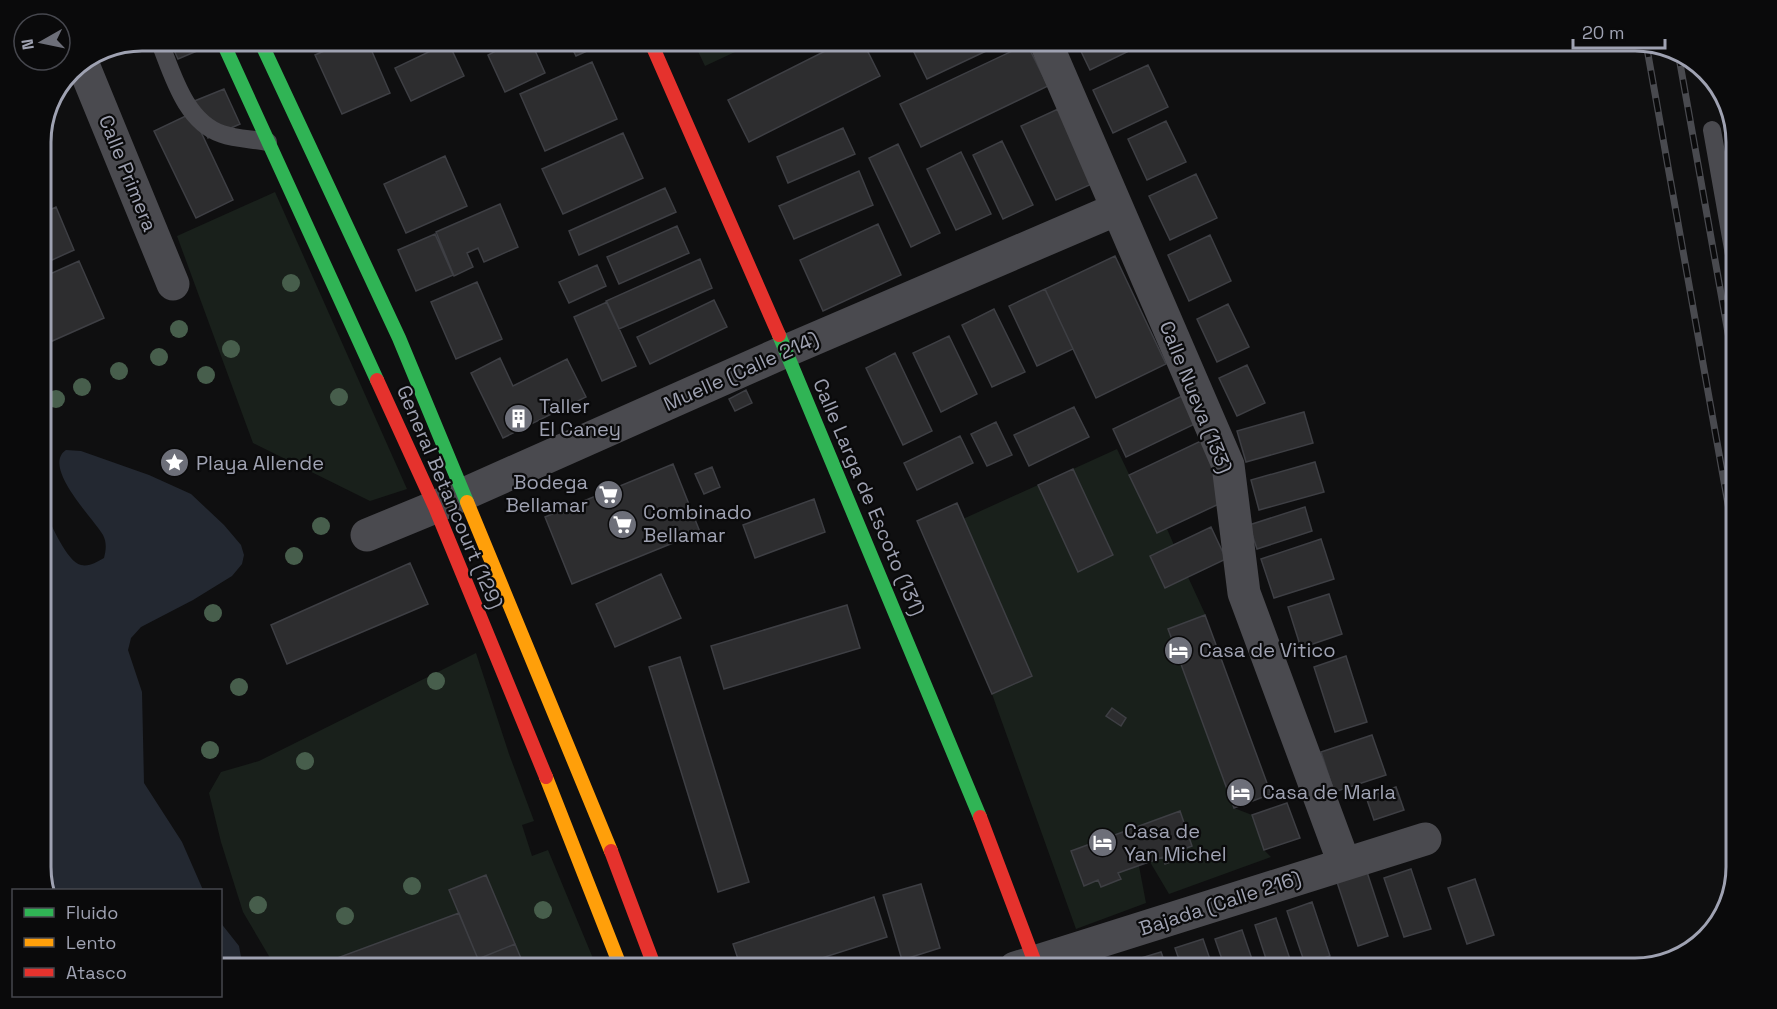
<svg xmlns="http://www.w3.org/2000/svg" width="1777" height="1009" font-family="'Space Grotesk',sans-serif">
<rect width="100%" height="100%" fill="#0f0f10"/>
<path fill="#19201b" d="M695 45H750L705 66Z
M275 192 407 489 370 501 253 443 177 236Z
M1117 449 1157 533 1167 529 1174 545 1150 556 1165 588 1188 577 1206 616 1169 629 1234 808 1252 815 1264 850 1271 857 1169 894 1150 862 1139 866 1146 903 1076 929 992 694 963 519Z
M476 653 509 754 534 821 522 825 532 856 548 850 597 968H276L243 912 221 842 209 793 221 772 259 761Z"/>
<path fill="#232831" d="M66 450 81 451 149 475 191 494 224 525 241 545 244 555 242 564 232 576 193 600 141 627 131 638 128 650 142 692 144 783 182 842 203 890H46L41 874V503C49 518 65 561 81 565 89 567 97 562 104 558 106 550 107 543 103 535 94 519 41 467 66 450Z
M220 922 239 946 243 968H221Z"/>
<path fill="#2d2d2f" stroke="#3e3f44" stroke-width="1.5" d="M1077 43H1122L1127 52 1090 70Z
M839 44H864L880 76 749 142 728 100Z
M910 44H1001L927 79Z
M1027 44 1048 86 921 147 900 104Z
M441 46H450L464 76 411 101 395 68Z
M505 46H533L545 73 505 92 488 55Z
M571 46H598L576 56Z
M333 47H370L390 93 342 114 315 55Z
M173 48H204L178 59Z
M592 62 617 119 545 151 520 94Z
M1148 65 1168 107 1113 133 1093 90Z
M224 89 240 124 208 138 192 102Z
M1058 109 1094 183 1056 200 1021 126Z
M192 113 233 200 196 218 154 131Z
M1166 121 1186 162 1147 180 1128 139Z
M843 128 855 154 788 183 777 157Z
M623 133 643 178 563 214 542 169Z
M1002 141 1033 205 1003 219 973 155Z
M898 144 940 233 911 247 869 158Z
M961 152 991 214 956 230 927 169Z
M445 156 467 206 406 233 384 184Z
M859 171 873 205 794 239 779 206Z
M1196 174 1217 218 1170 240 1149 196Z
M665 188 676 212 579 255 569 231Z
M500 204 518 247 484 262 478 248 467 253 473 267 454 276 436 232Z
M56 207 74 250 41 265V214Z
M878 224 901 275 823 311 800 260Z
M677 226 689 253 619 284 607 257Z
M435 234 453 275 416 291 398 250Z
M1210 235 1231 281 1189 301 1168 255Z
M1115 256 1166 364 1096 398 1045 289Z
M700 259 712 288 619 329 606 301Z
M79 261 104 318 41 346V278Z
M597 265 606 286 569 303 559 282Z
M477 282 502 339 456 359 431 302Z
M1045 289 1073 349 1037 366 1009 306Z
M714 300 727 327 650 364 637 337Z
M607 302 636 366 602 381 574 317Z
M1228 304 1249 347 1217 362 1197 319Z
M994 309 1025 372 992 387 962 325Z
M949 336 977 394 941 412 913 353Z
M895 353 932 431 903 445 866 368Z
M500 358 513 386 567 359 586 397 503 438 471 373Z
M1247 365 1265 403 1237 416 1219 378Z
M746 390 752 403 735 411 729 399Z
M1186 394 1199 422 1126 457 1113 429Z
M1074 407 1089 437 1029 466 1014 435Z
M1304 412 1313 443 1246 462 1237 431Z
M996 422 1012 455 987 466 971 434Z
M960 436 973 463 917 490 904 463Z
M1205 439 1221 503 1157 533 1129 475Z
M1315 462 1324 492 1259 510 1251 480Z
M673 464 700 532 572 584 545 517Z
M712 467 720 487 704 494 695 474Z
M1073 469 1113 555 1078 572 1038 485Z
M814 499 825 532 755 558 743 525Z
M957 503 1032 676 992 694 917 521Z
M1305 507 1312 531 1257 549 1249 525Z
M1211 527 1226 559 1165 588 1150 556Z
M1321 539 1334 579 1274 598 1261 559Z
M410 563 428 604 287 664 271 625Z
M661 574 681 618 615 647 596 604Z
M1329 594 1342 634 1301 648 1288 607Z
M847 605 860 648 724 689 711 646Z
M1205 615 1271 794 1234 808 1168 629Z
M1346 656 1367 722 1335 732 1314 667Z
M680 657 749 882 718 892 649 667Z
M1112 708 1126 718 1121 726 1106 716Z
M1372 735 1386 775 1334 792 1321 752Z
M1396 787 1404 810 1374 820 1366 797Z
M1287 803 1300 838 1264 850 1252 815Z
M1180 811 1192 846 1184 849 1187 856 1165 864 1163 857 1118 873 1121 879 1101 887 1098 880 1084 886 1071 851Z
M1366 869 1388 936 1358 946 1336 879Z
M1411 869 1431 929 1404 937 1384 878Z
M486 875 515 944 478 959 449 890Z
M1475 879 1494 935 1467 944 1448 888Z
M921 884 940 948 902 960 883 895Z
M874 897 887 937 791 968H741L733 944Z
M1312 902 1330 956 1305 964 1287 911Z
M459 913 478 959 455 968H320L321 964Z
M1276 918 1293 968H1269L1255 925Z
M1242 930 1255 968H1225L1215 939Z
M1203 939 1213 968H1182L1175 948Z
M515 944 525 968H455L478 959Z
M1161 952 1167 968H1130L1128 962Z
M1121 963 1123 968H1103Z"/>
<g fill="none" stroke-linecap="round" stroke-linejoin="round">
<path stroke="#4a4a4f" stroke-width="18" d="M162 48C174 79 187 122 222 134 236 139 253 139 268 142
M1712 130 1736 266"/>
<path stroke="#4a4a4f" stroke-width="33" d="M1046 43 1228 465 1244 593 1344 863
M82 62 173 284
M367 535 435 507 786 351 1117 209
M1015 968 1425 839"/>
<path stroke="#30b455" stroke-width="14" d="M225 47 377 380
M263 47 399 338 467 502
M779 335 980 817"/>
<path stroke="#ff9f0a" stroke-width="14" d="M467 502 611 851
M546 777 621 968"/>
<path stroke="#e5322d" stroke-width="14" d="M652 45 779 335
M377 380 435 507 546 777
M980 817 1037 968
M611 851 655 968"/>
<defs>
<path id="rail" d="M1646 43 1736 549
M1678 52 1736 378"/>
</defs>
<use href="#rail" stroke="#494a4f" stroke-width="7"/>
<use href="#rail" stroke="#0a0a0b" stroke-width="4.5" stroke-dasharray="14" stroke-linecap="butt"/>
</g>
<g fill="#475e4c">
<circle cx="291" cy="283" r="9"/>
<circle cx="179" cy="329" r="9"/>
<circle cx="231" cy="349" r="9"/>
<circle cx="159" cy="357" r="9"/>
<circle cx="119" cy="371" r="9"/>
<circle cx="206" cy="375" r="9"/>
<circle cx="82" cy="387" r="9"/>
<circle cx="339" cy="397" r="9"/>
<circle cx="56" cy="399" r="9"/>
<circle cx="321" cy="526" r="9"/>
<circle cx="294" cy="556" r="9"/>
<circle cx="213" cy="613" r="9"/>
<circle cx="436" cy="681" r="9"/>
<circle cx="239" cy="687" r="9"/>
<circle cx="210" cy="750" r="9"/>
<circle cx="305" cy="761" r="9"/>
<circle cx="412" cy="886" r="9"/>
<circle cx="258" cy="905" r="9"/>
<circle cx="543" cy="910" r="9"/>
<circle cx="345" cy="916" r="9"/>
</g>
<defs>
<symbol id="building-disc" viewBox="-11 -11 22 22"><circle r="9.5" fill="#6d6f79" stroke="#0a0a0b"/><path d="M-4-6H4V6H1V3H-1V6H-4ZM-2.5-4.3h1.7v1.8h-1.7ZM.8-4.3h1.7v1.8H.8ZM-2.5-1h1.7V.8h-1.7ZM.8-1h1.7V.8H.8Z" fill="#fff"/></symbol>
<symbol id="sight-disc" viewBox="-11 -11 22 22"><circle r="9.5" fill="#6d6f79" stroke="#0a0a0b"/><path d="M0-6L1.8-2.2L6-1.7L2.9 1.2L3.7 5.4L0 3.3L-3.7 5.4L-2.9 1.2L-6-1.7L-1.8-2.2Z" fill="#fff"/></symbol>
<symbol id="supermarket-disc" viewBox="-11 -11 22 22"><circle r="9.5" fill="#6d6f79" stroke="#0a0a0b"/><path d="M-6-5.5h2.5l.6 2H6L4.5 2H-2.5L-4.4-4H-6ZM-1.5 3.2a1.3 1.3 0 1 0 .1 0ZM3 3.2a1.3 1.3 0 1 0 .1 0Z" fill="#fff"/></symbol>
<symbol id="hotel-disc" viewBox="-11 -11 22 22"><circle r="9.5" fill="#6d6f79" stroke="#0a0a0b"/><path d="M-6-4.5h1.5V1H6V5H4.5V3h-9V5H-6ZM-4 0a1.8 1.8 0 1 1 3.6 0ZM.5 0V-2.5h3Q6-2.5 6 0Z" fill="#fff"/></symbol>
</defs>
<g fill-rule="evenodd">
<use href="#building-disc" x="502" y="402" width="33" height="33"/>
<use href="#sight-disc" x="158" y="446" width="33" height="33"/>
<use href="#supermarket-disc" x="592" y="478" width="33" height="33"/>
<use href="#supermarket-disc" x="606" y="508" width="33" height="33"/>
<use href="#hotel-disc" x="1162" y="634" width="33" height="33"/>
<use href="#hotel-disc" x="1224" y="776" width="33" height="33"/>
<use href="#hotel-disc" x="1086" y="826" width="33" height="33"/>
</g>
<g text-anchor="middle" stroke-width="4.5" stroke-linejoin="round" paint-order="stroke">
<g font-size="20" fill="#9fa2b2" stroke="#0a0a0b">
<text transform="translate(128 173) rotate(68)" y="7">Calle Primera</text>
<text transform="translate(741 371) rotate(-24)" y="7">Muelle (Calle 214)</text>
<text transform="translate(1196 397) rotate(68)" y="7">Calle Nueva (133)</text>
<text transform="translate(450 497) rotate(67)" y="7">General Betancourt (129)</text>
<text transform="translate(869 497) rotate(67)" y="7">Calle Larga de Escoto (131)</text>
<text transform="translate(1220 903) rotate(-18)" y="7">Bajada (Calle 216)</text>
</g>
<g font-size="20" fill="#9fa2b2" stroke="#0a0a0b" text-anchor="start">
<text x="539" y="413">Taller<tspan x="539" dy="23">El Caney</tspan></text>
<text x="196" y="470">Playa Allende</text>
<text x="588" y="489" text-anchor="end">Bodega<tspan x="588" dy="23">Bellamar</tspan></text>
<text x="643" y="519">Combinado<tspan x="643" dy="23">Bellamar</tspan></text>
<text x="1199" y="657">Casa de Vitico</text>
<text x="1262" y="799">Casa de Marla</text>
<text x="1124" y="838">Casa de<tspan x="1124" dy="23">Yan Michel</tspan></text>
</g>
</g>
<path d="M0 0H1777V1009H0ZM142 51H1635A91 91 0 0 1 1726 142V867A91 91 0 0 1 1635 958H142A91 91 0 0 1 51 867V142A91 91 0 0 1 142 51Z" fill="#0a0a0b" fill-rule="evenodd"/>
<path fill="none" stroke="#9fa2b2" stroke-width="3" d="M142 51H1635A91 91 0 0 1 1726 142V867A91 91 0 0 1 1635 958H142A91 91 0 0 1 51 867V142A91 91 0 0 1 142 51Z"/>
<rect x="12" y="889" width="210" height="108" fill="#0a0a0b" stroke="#46474e" stroke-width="1.5"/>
<rect x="24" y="908" width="30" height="9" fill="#30b455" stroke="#46474e" stroke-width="1.5"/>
<text x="66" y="919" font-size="18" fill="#9fa2b2">Fluido</text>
<rect x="24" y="938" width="30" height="9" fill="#ff9f0a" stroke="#46474e" stroke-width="1.5"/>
<text x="66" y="949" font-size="18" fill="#9fa2b2">Lento</text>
<rect x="24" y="968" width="30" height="9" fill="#e5322d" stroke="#46474e" stroke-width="1.5"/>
<text x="66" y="979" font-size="18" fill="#9fa2b2">Atasco</text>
<g transform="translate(42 42) rotate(261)"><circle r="28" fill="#0a0a0b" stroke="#46474e" stroke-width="1.5"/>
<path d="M0-4.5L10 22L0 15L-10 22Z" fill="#6d6f79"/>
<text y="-9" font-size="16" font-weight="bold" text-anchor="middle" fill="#9fa2b2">N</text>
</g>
<path d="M1573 39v9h92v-9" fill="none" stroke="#9fa2b2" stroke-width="3"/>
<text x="1582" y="39" font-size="18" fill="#9fa2b2" stroke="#0a0a0b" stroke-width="4.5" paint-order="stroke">20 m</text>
</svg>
